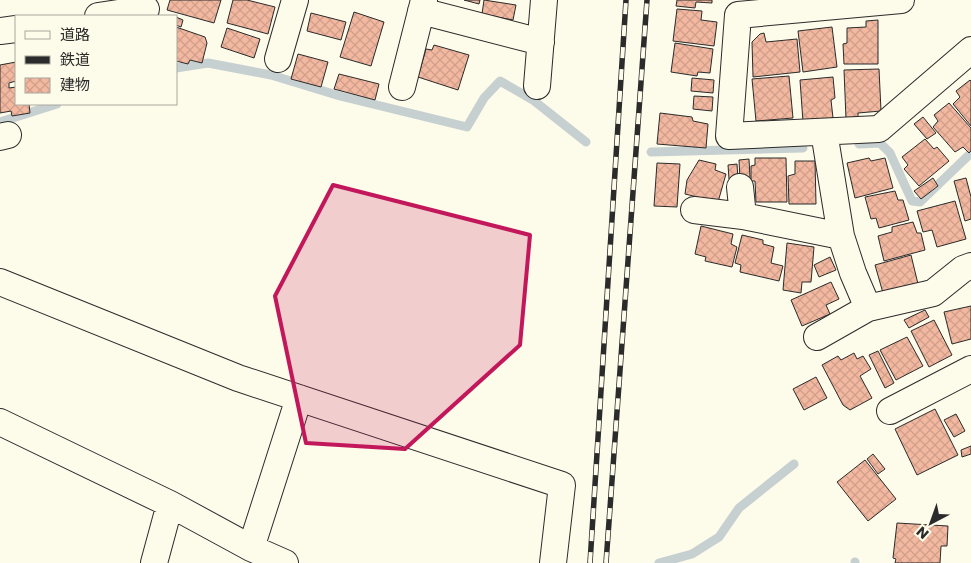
<svg xmlns="http://www.w3.org/2000/svg" width="971" height="563" font-family="Poppins,'Noto Sans JP',sans-serif">
<defs>
<pattern id="building-cross-hatch" width="8" height="8" patternUnits="userSpaceOnUse" patternTransform="scale(1.25)"><rect width="8" height="8" fill="#f2b8a0"/><path d="M0 0l8 8M0 8l8-8" fill="none" stroke="#d09e8a"/></pattern>
</defs>
<rect width="100%" height="100%" fill="#fdfbea"/>
<g fill="none" stroke-linecap="round" stroke-linejoin="round">
<path stroke="#c7d0d0" stroke-width="9" d="M176 68 208 63 271 75 340 96 467 127 484 98 500 81 533 100 586 142
M0 122 57 104
M859 144 880 143 890 153 912 201 920 202 971 153
M651 152 803 148
M659 563 692 554 719 537 739 508 794 464
M855 563V562"/>
</g>
<path fill="url(#building-cross-hatch)" stroke="#2b2b2b" d="M170 0H221L214 23 167 10Z
M233 0H247L275 7 268 34 227 23Z
M464 0H480L479 4Z
M484 0 516 5 513 20 482 14Z
M677 0H712V3L696 2 695 8 676 6Z
M677 9 702 11 701 20 717 22 714 46 673 41Z
M354 12 384 22 371 66 340 57Z
M311 13 346 22 341 40 307 31Z
M176 17 183 20 181 27 176 25Z
M878 20V64H844L843 44 847 43V28L866 27V21Z
M176 27 205 37 207 43 202 63 190 60 188 64 176 61Z
M832 27 837 67 803 72 798 31Z
M227 28 260 39 254 58 221 47Z
M764 33 766 42 797 39 800 72 753 77 752 42 760 34Z
M675 43 713 49 710 73 698 72 697 76 671 72Z
M434 45 469 55 458 90 418 77 426 49 432 50Z
M298 54 328 62 321 87 291 79Z
M16 62V81L9 83V88L16 87V104H29L30 113 12 116 11 111 0 113V65Z
M879 69 881 111 858 113V119H846L844 70Z
M339 74 379 84 375 100 334 89Z
M789 76 793 118 756 121 752 79Z
M833 77 835 98 831 100 833 118 803 122 800 80Z
M692 78 714 80 713 93 691 91Z
M970 80 971 81V126L953 104 960 97 956 91Z
M694 96 713 97 712 111 693 109Z
M949 103 971 128V151L969 153 963 147 955 152 933 127 938 121 934 115Z
M660 113 692 117 693 121 708 124 706 148 657 144Z
M923 117 936 133 927 139 914 124Z
M925 139 934 149 937 147 949 161 919 186 904 169 908 165 902 157Z
M755 158H786L787 202H756L755 181H751V166L755 165Z
M869 158 871 161 885 158 893 188 855 198 847 163Z
M749 159 750 178 740 179 739 160Z
M699 160 716 164 715 170 726 174 718 202 685 194 687 180Z
M795 161H815L816 204H789L788 176 795 174Z
M657 163 680 164 677 207 654 206Z
M737 164 738 179H729L728 165Z
M933 178 938 186 921 199 914 191Z
M966 178 971 197V219L965 221 954 181Z
M895 191 898 200H903L909 220 879 228 876 218 871 219 865 197Z
M955 201 966 239 937 247 932 230 923 232 917 211Z
M913 222 917 233H921L925 250 884 261 878 236 892 232V227Z
M701 226 733 234 731 244 737 247 732 267 705 261 706 257 695 254Z
M742 235 763 240V244L774 247 771 263 783 266 779 281 740 272 741 265 735 263Z
M787 243 814 247 811 282H802L801 293 783 290Z
M911 255 918 284 883 293 875 265Z
M830 257 836 270 819 277 814 265Z
M831 282 839 299 826 305 830 314 802 326 791 300Z
M971 306V339L952 344 944 312Z
M925 310 929 317 909 328 904 320Z
M934 320 952 355 929 367 911 331Z
M907 337 923 366 896 380 880 350Z
M878 351 894 383 885 388 869 355Z
M854 353 857 359 863 356 871 369 860 376 872 398 850 410 843 405 822 365 838 356 841 360Z
M816 377 827 398 804 410 793 389Z
M935 409 958 455 917 475 895 429Z
M956 414 965 431 954 437 944 420Z
M971 446V454L962 457 961 450Z
M873 454 885 469 878 474 867 459Z
M865 460 896 499 868 521 837 482Z
M897 523 948 526 947 546H941L940 563H895L896 559 893 558Z"/>
<g fill="none" stroke-linecap="round" stroke-linejoin="round">
<defs>
<path id="street" d="M901 0 738 15 729 136 879 129 971 50
M421 11 541 42
M98 16 146 9
M0 31 16 29
M278 59 295 0
M537 86 544 0
M402 87 424 0
M824 132 841 236 853 273 868 308
M0 137 8 135
M740 187 743 216
M694 210 743 216 841 236
M0 282 238 378 562 485 553 563
M817 337 868 308 933 293 963 269 971 266
M890 411 971 369
M0 422 170 504 154 563
M170 504 251 548 285 563
M251 548 299 398"/>
</defs>
<use href="#street" stroke="#2b2b2b" stroke-width="28"/>
<use href="#street" stroke="#fdfbea" stroke-width="26"/>
<defs>
<path id="rail" d="M590 563 626 0
M606 563 647 0"/>
</defs>
<use href="#rail" stroke="#2b2b2b" stroke-width="5.5"/>
<use href="#rail" stroke="#fdfbea" stroke-width="4" stroke-dasharray="11" stroke-linecap="butt"/>
</g>
<path fill="#c2185b" fill-opacity="0.2" stroke="#c2185b" stroke-width="4" stroke-linejoin="round" d="M333 185 530 235 520 345 405 449 306 443 275 296Z"/>
<rect x="15" y="15" width="162" height="90" fill="#fdfbea" stroke="#a9a89e"/>
<rect x="25" y="31" width="25" height="8" fill="#fdfbea" stroke="#a9a89e"/>
<text x="60" y="40" font-size="15" fill="#2b2b2b">道路</text>
<rect x="25" y="56" width="25" height="8" fill="#2b2b2b" stroke="#a9a89e"/>
<text x="60" y="65" font-size="15" fill="#2b2b2b">鉄道</text>
<rect x="25" y="78" width="25" height="15" fill="url(#building-cross-hatch)" stroke="#a9a89e"/>
<text x="60" y="90" font-size="15" fill="#2b2b2b">建物</text>
<g transform="translate(931 523) rotate(221)" stroke="#fdfbea" stroke-width="4" paint-order="stroke">
<path d="M0-4L9 19L0 12L-9 19Z" fill="#2b2b2b"/>
<text y="-8" font-size="14" font-weight="bold" text-anchor="middle" fill="#2b2b2b">N</text>
</g>
</svg>
